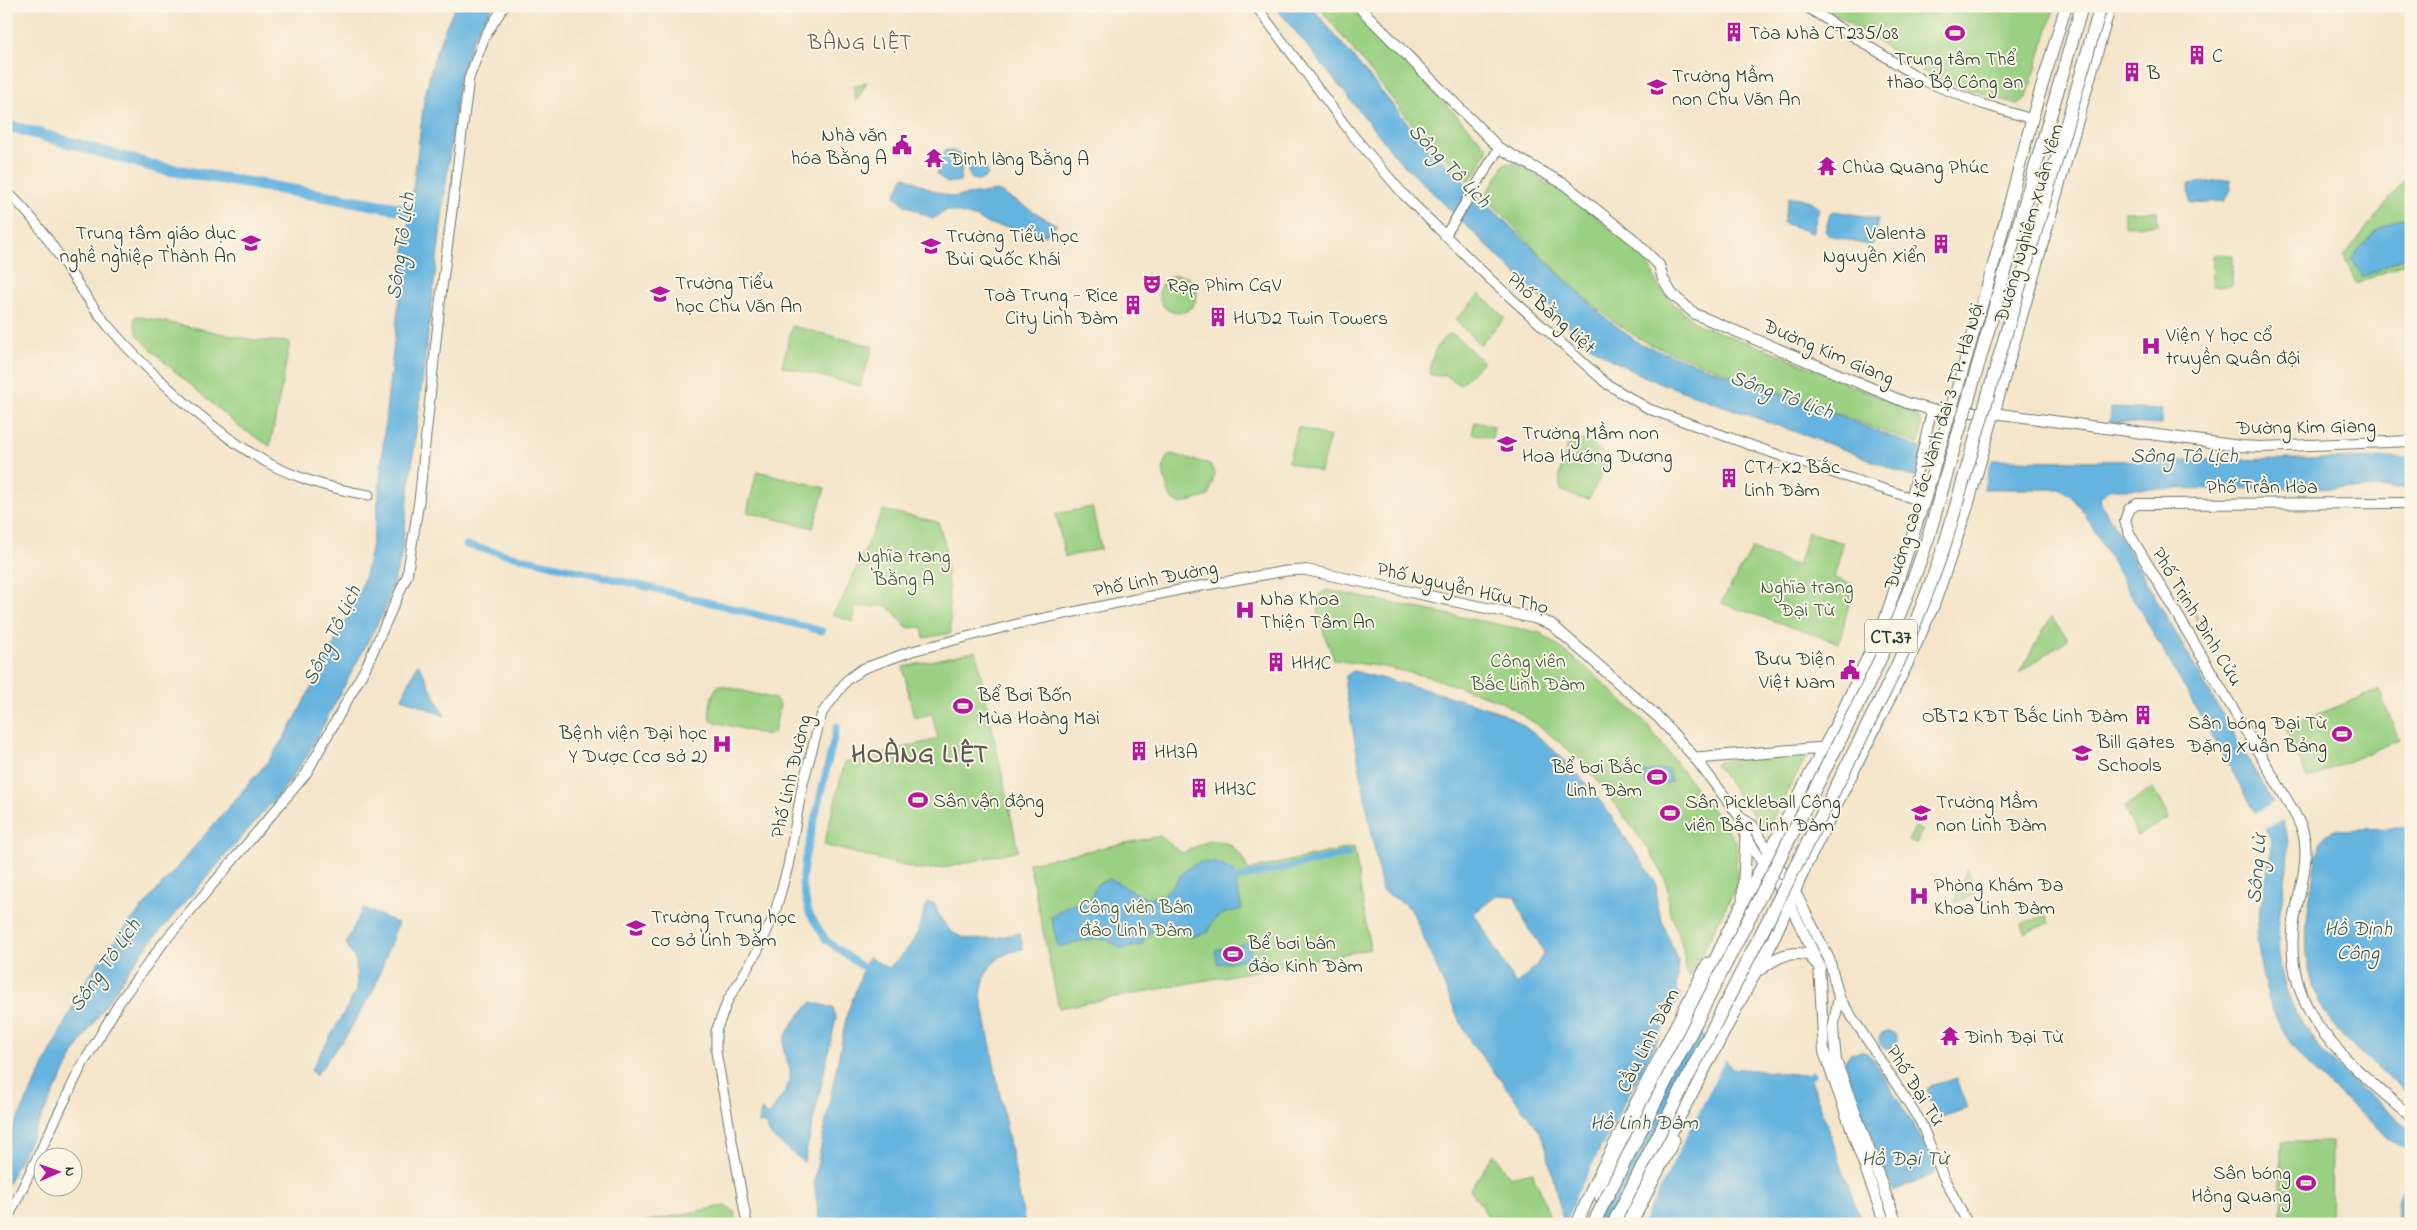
<svg xmlns="http://www.w3.org/2000/svg" width="2417" height="1230" font-family="'Indie Flower',sans-serif">
<rect width="100%" height="100%" fill="#fcf5e5"/>
<filter id="ink" filterUnits="userSpaceOnUse"><feTurbulence type="fractalNoise" baseFrequency=".02" numOctaves="2"/><feDisplacementMap in="SourceGraphic" scale="10" xChannelSelector="R" yChannelSelector="G"/><feConvolveMatrix kernelMatrix="1 2 1 2 8 2 1 2 1" color-interpolation-filters="sRGB"/></filter>
<filter id="wash" filterUnits="userSpaceOnUse"><feTurbulence type="fractalNoise" baseFrequency=".0096" numOctaves="4" result="noise"/><feDisplacementMap in="SourceGraphic" scale="20" xChannelSelector="R" yChannelSelector="G"/><feGaussianBlur stdDeviation="1.12" result="paint"/><feColorMatrix in="noise" values="0 0 0 0 0 0 0 0 0 0 0 0 0 0 0 0 0 1.4 0 .05"/><feComposite in="paint" operator="in"/></filter>
<g filter="url(#wash)">
<rect width="100%" height="100%" fill="#f5e5ca"/>
<path fill="#9ad082" stroke="#5c865b" d="M1318 6H1352L1488 148 1476 173 1468 181 1414 126Z
M1823 6H2055L2027 97 2017 104 1933 78Z
M863 82H867L856 102 853 85H862Z
M1516 163 1577 202 1646 257 1658 286 1672 302 1699 325 1782 355 1917 414C1923 425 1922 432 1918 444L1649 344C1585 308 1535 248 1485 196L1505 164Z
M2407 177 2411 178V261L2356 284 2344 256Z
M2157 211 2158 225 2124 226V212Z
M2213 255H2233L2232 286H2212Z
M1159 294a19 19 0 1 1 38 0a19 19 0 1 1-38 0Z
M1480 294 1505 318 1480 345 1455 320Z
M136 316 255 340 290 342 270 446 238 426 163 361 138 336 134 320Z
M792 326 873 346 860 386 782 366Z
M1450 334 1456 336 1483 362 1460 385 1444 374 1440 376 1431 375C1427 364 1439 338 1450 334Z
M1475 422 1494 426 1492 438 1472 433Z
M1298 427 1330 437 1320 472 1288 462Z
M1572 438C1585 438 1605 449 1608 462L1589 499 1578 498 1561 490C1556 475 1565 456 1569 441Z
M1171 454 1210 464 1215 473 1209 496 1181 504 1171 499C1167 485 1156 463 1171 454Z
M757 471 825 488 813 528 747 512Z
M1092 507 1101 549 1065 557 1056 514Z
M883 510 938 522 945 544 951 633 924 638 922 627 908 628 888 606 855 607 853 622 832 614 842 600Z
M1808 532 1843 543 1834 578 1854 585 1839 643 1721 603 1752 549 1798 566Z
M2178 585 2202 626 2209 627V635L2206 636Z
M1326 590 1541 633 1589 670 1645 722 1736 841 1737 885 1690 977 1687 973 1682 944 1668 906V892L1665 878 1649 850 1584 763 1541 727 1500 701 1433 678 1384 667 1334 660 1319 620 1317 596Z
M2051 617 2068 639 2019 673Z
M976 651 1018 850 949 867 920 870 824 845 845 762 938 739 932 714 914 718 903 667Z
M719 685 775 699 780 704 774 733 767 735 711 721C707 712 712 691 719 685Z
M2379 690 2399 740 2307 779 2286 727Z
M1808 754 1771 822 1767 825 1760 824 1715 764 1718 761Z
M2153 788 2169 818 2137 836 2124 807Z
M1915 827 1922 831 1916 844 1908 841Z
M1160 836 1182 853C1190 850 1204 842 1211 841 1230 839 1243 854 1248 870L1354 847 1370 949 1059 1008 1029 863Z
M1967 869 1976 889 1973 895 1954 903Z
M2046 915 2049 923 2025 933 2022 924Z
M2281 1142H2332L2331 1224H2281Z
M1494 1154 1510 1177 1533 1172 1535 1182 1538 1184 1552 1224H1493L1470 1189Z
M724 1206 734 1211 736 1224H634Z"/>
<path fill="#65b3df" stroke="#42788a" fill-rule="evenodd" d="M456 6H493L475 34 459 77 401 557 385 609 307 756 286 786 148 945 128 971 77 1048 6 1187V1143L86 980 117 937 270 759 293 723 357 599C381 535 380 462 388 394 399 296 412 199 424 101 431 67 439 37 456 6Z
M1275 6H1311L1424 143 1602 315 1640 344 1796 399 1930 452 1959 457 1992 460 2089 461 2411 458V488L2109 489 2100 498 2101 503 2284 822C2294 853 2282 889 2279 920 2271 1027 2339 1068 2411 1131V1154L2382 1132 2316 1074 2292 1046 2272 1010 2262 974 2256 933 2272 847 2271 839 2085 514 2074 499 2061 489H1983L1950 486 1907 475 1848 451 1655 381C1630 370 1608 359 1586 342L1399 160Z
M945 150H951L961 155 962 168 960 181 947 183 937 175 938 167Z
M976 160 984 163 988 175 980 181 972 179 967 170Z
M904 176 934 191 952 197 998 191 1057 225 1043 237 1020 228 990 225 975 217 947 210 933 219 905 205 895 196Z
M2230 179 2231 190 2224 201 2190 203 2189 184Z
M1789 197C1799 197 1813 200 1819 208L1812 233 1783 223Z
M1833 211 1877 218 1878 220 1873 244 1870 246 1828 235 1825 231 1830 214Z
M2411 217V254L2367 275 2362 276 2352 259C2369 235 2381 222 2411 217Z
M2111 408 2162 410 2161 425 2110 422Z
M418 663 445 716 402 698Z
M1353 671 1435 692 1500 712 1521 724 1546 743 1574 769 1604 806 1656 883 1657 907 1678 962 1676 992 1681 994 1677 1005 1732 1068 1805 1075 1811 1080 1862 1224H1564L1545 1143 1537 1127 1470 1041 1455 1011 1413 913 1402 902 1382 891 1345 686 1346 676ZM1498 895 1515 896 1527 927 1538 941 1544 953 1536 966 1516 985 1474 913Z
M1669 769 1671 782 1646 786 1644 772Z
M2391 828H2411V1096C2387 1074 2348 1046 2330 1020 2302 979 2303 933 2312 885 2314 870 2316 855 2321 841L2327 834 2335 830Z
M1202 862 1217 863 1233 871 1242 909C1227 913 1212 914 1209 932L1190 937 1171 924C1155 928 1148 930 1142 945L1121 949C1102 931 1081 942 1058 947L1051 917 1069 905 1083 903 1091 898 1097 884 1110 879C1121 883 1137 896 1145 897 1168 900 1174 881 1188 868 1192 865 1198 863 1202 862Z
M927 903H934C950 950 980 941 1020 933L1023 949C995 954 984 968 981 996L1025 1224H820L814 1182 847 1014 868 957 888 968C916 944 916 937 927 903Z
M363 908 398 923 374 989 347 1035 315 1076 311 1070 357 990 356 962 346 943Z
M1249 943 1251 958 1218 964 1215 950Z
M812 1002 833 1008 836 1018 804 1162 771 1136 765 1124 759 1123 761 1110 769 1116C775 1104 788 1091 790 1078 792 1068 786 1061 784 1052 780 1034 801 1013 812 1002Z
M1879 1040a9 9 0 1 1 18 0a9 9 0 1 1-18 0Z
M1862 1052 1868 1053 1875 1062 1920 1136 1936 1168 1934 1174 1893 1191 1851 1085 1845 1061 1850 1054Z
M1957 1078 1967 1109 1937 1118 1927 1087Z
M2411 1185V1224H2399C2397 1209 2395 1192 2411 1185Z"/>
<path fill="#f5e5ca" d="M1929 449 1992 458 1982 492 1949 489 1921 481Z
M2276 801 2285 818 2264 830 2254 814Z
M1683 992 1680 1004 1687 1013 1582 1224H1566L1575 1198Z
M1717 1046 1726 1058 1642 1224H1623Z"/>
<g fill="none" stroke-linecap="round" stroke-linejoin="round">
<path stroke="#65b3df" stroke-width="7" d="M466 545 652 588 822 631
M837 726 805 859 802 884 809 913 826 940 864 968
M2312 856 2317 857
M1235 879 1348 854
M1808 1078 1812 1074"/>
<path stroke="#65b3df" stroke-width="12" d="M6 125 160 168 424 213"/>
</g>
</g>
<g filter="url(#ink)">
<g fill="none" stroke-linecap="round" stroke-linejoin="round">
<defs>
<path id="tertiary" d="M1256 6 1351 133 1404 195 1491 280 1607 384 1649 409 1784 457 1924 502
M1805 6 1924 81 1982 104 2032 119
M6 191C49 229 73 284 109 327 145 369 205 424 251 453 284 475 330 489 369 495
M1445 236 1499 148
M1911 498 1932 410
M1839 997 1920 1121 1943 1176 1968 1224
M6 1222 80 1069 121 1000 164 942 306 774 366 667 407 576 419 501 440 304 469 78 485 36 504 6
M747 1224 716 1052V1031L728 1000 757 952 774 916 788 866 802 787 822 713 847 680 862 669 912 651 1021 623 1184 589 1286 571 1306 570"/>
<path id="secondary" d="M1358 6 1499 148 1564 184 1633 239 1659 265 1663 279 1672 294 1695 314 1907 403 1932 410 1993 413 2240 446 2260 447 2411 441
M2411 503 2137 504 2129 509 2125 521 2130 535 2284 795C2290 806 2299 819 2303 832 2311 861 2298 893 2294 922 2281 1016 2349 1062 2411 1117
M1306 570 1534 618 1551 624 1659 718 1695 758 1741 818 1752 825 1795 892 1829 959 1839 997 1833 1029 1836 1061 1897 1224
M1741 818 1746 837 1790 905 1819 964 1824 1052 1885 1224"/>
<path id="primary" d="M1695 758 1824 748
M1743 898 1746 837
M1727 933 1841 715 1885 620 1926 495 1992 270 2032 119 2066 6
M1767 953 1807 863 1906 666 1934 604 1966 511 2110 6
M1761 969C1776 957 1790 950 1809 955L1820 967
M1577 1224 1594 1184 1708 963
M1631 1224 1674 1140"/>
<path id="motorway" d="M1601 1197C1641 1105 1689 1016 1732 925
M1619 1224 1645 1182 1769 945"/>
</defs>
<use href="#tertiary" stroke="#6a7868" stroke-width="11"/>
<use href="#secondary" stroke="#6a7868" stroke-width="12"/>
<use href="#primary" stroke="#6a7868" stroke-width="13"/>
<use href="#motorway" stroke="#6a7868" stroke-width="14"/>
<use href="#tertiary" stroke="#fff" stroke-width="9"/>
<use href="#secondary" stroke="#fff" stroke-width="10"/>
<use href="#primary" stroke="#fff" stroke-width="11"/>
<use href="#motorway" stroke="#fff" stroke-width="12"/>
<defs>
<path id="motorway-bridge" d="M1593 1224 1868 685C1891 637 1911 589 1928 538L2082 6
M1613 1224 1884 693C1908 645 1927 595 1945 544L2101 6"/>
</defs>
<use href="#motorway-bridge" stroke="#6a7868" stroke-width="14" stroke-linecap="butt"/>
<use href="#motorway-bridge" stroke="#fff" stroke-width="12"/>
</g>
</g>
<defs>
<symbol id="building-bare" viewBox="-9 -9 18 18"><path d="M-4-6H4V6H1V3H-1V6H-4ZM-2.5-4.3h1.7v1.8h-1.7ZM.8-4.3h1.7v1.8H.8ZM-2.5-1h1.7V.8h-1.7ZM.8-1h1.7V.8H.8Z" fill="#b5179e" stroke="#fcf5e5" stroke-width="2.5" paint-order="stroke"/></symbol>
<symbol id="stadium-bare" viewBox="-9 -9 18 18"><path d="M0-5a6.5 5 0 1 0 0 10a6.5 5 0 1 0 0-10ZM-3.5-1.8h7v3.6h-7Z" fill="#b5179e" stroke="#fcf5e5" stroke-width="2.5" paint-order="stroke"/></symbol>
<symbol id="school-bare" viewBox="-9 -9 18 18"><path d="M0-5L7-2L0 1L-7-2ZM-4 1L0 2.5L4 1V4Q0 6-4 4Z" fill="#b5179e" stroke="#fcf5e5" stroke-width="2.5" paint-order="stroke"/></symbol>
<symbol id="civic-bare" viewBox="-9 -9 18 18"><path d="M-.6-6.5H3V-4.5H.6V-3L4-1V1h2V6H-6V1h2V-1L-.6-3ZM-1.2 2.5V6h2.4V2.5Z" fill="#b5179e" stroke="#fcf5e5" stroke-width="2.5" paint-order="stroke"/></symbol>
<symbol id="temple-bare" viewBox="-9 -9 18 18"><path d="M0-6L5-2H3V0L6.5 2.5H4V6H1.5V3h-3V6H-4V2.5H-6.5L-3 0V-2H-5Z" fill="#b5179e" stroke="#fcf5e5" stroke-width="2.5" paint-order="stroke"/></symbol>
<symbol id="theatre-bare" viewBox="-9 -9 18 18"><path d="M-5-5.5Q0-4 5-5.5V0Q5 5 0 6Q-5 5-5 0ZM-3.3-2.5H-1v1.5H-3.3ZM1-2.5H3.3v1.5H1ZM-2.8 1Q0 5.5 2.8 1Z" fill="#b5179e" stroke="#fcf5e5" stroke-width="2.5" paint-order="stroke"/></symbol>
<symbol id="hospital-bare" viewBox="-9 -9 18 18"><path d="M-5-5h3v3.5h4V-5h3V5h-3V1.5h-4V5h-3Z" fill="#b5179e" stroke="#fcf5e5" stroke-width="2.5" paint-order="stroke"/></symbol>
</defs>
<g fill-rule="evenodd">
<use href="#building-bare" x="1720" y="18" width="28" height="28"/>
<use href="#stadium-bare" x="1941" y="19" width="28" height="28"/>
<use href="#building-bare" x="2183" y="41" width="28" height="28"/>
<use href="#building-bare" x="2118" y="58" width="28" height="28"/>
<use href="#school-bare" x="1643" y="73" width="28" height="28"/>
<use href="#civic-bare" x="888" y="131" width="28" height="28"/>
<use href="#temple-bare" x="920" y="144" width="28" height="28"/>
<use href="#temple-bare" x="1813" y="152" width="28" height="28"/>
<use href="#school-bare" x="237" y="229" width="28" height="28"/>
<use href="#building-bare" x="1927" y="230" width="28" height="28"/>
<use href="#school-bare" x="917" y="232" width="28" height="28"/>
<use href="#theatre-bare" x="1138" y="270" width="28" height="28"/>
<use href="#school-bare" x="646" y="280" width="28" height="28"/>
<use href="#building-bare" x="1119" y="291" width="28" height="28"/>
<use href="#building-bare" x="1204" y="303" width="28" height="28"/>
<use href="#hospital-bare" x="2137" y="332" width="28" height="28"/>
<use href="#school-bare" x="1493" y="430" width="28" height="28"/>
<use href="#building-bare" x="1715" y="464" width="28" height="28"/>
<use href="#hospital-bare" x="1231" y="596" width="28" height="28"/>
<use href="#building-bare" x="1262" y="648" width="28" height="28"/>
<use href="#civic-bare" x="1836" y="656" width="28" height="28"/>
<use href="#stadium-bare" x="949" y="692" width="28" height="28"/>
<use href="#building-bare" x="2129" y="701" width="28" height="28"/>
<use href="#stadium-bare" x="2328" y="720" width="28" height="28"/>
<use href="#hospital-bare" x="708" y="730" width="28" height="28"/>
<use href="#building-bare" x="1125" y="737" width="28" height="28"/>
<use href="#school-bare" x="2068" y="739" width="28" height="28"/>
<use href="#stadium-bare" x="1643" y="763" width="28" height="28"/>
<use href="#building-bare" x="1185" y="774" width="28" height="28"/>
<use href="#stadium-bare" x="904" y="786" width="28" height="28"/>
<use href="#stadium-bare" x="1656" y="799" width="28" height="28"/>
<use href="#school-bare" x="1907" y="799" width="28" height="28"/>
<use href="#hospital-bare" x="1905" y="882" width="28" height="28"/>
<use href="#school-bare" x="622" y="914" width="28" height="28"/>
<use href="#stadium-bare" x="1219" y="940" width="28" height="28"/>
<use href="#temple-bare" x="1936" y="1022" width="28" height="28"/>
<use href="#stadium-bare" x="2292" y="1169" width="28" height="28"/>
</g>
<g text-anchor="middle" stroke-width="4" stroke-linejoin="round" paint-order="stroke">
<rect fill="#fcf5e5" stroke="#617469" stroke-width="1" x="1865" y="619.5" width="52" height="33" rx="4"/>
<g font-size="19" font-weight="bold" fill="#1f3d34">
<text x="1891" y="643">CT.37</text>
</g>
<g font-size="20" fill="#1f3d34" stroke="#fcf5e5" text-anchor="start">
<text x="1749" y="39">Tòa Nhà CT235/08</text>
<text x="2212" y="62">C</text>
<text x="1955" y="65" text-anchor="middle">Trung tâm Thể<tspan x="1955" dy="23">thao Bộ Công an</tspan></text>
<text x="2147" y="79">B</text>
<text x="1672" y="82">Trường Mầm<tspan x="1672" dy="23">non Chu Văn An</tspan></text>
<text x="887" y="141" text-anchor="end">Nhà văn<tspan x="887" dy="23">hóa Bằng A</tspan></text>
<text x="949" y="165">Đình làng Bằng A</text>
<text x="1842" y="173">Chùa Quang Phúc</text>
<text x="236" y="239" text-anchor="end">Trung tâm giáo dục<tspan x="236" dy="23">nghề nghiệp Thành An</tspan></text>
<text x="1926" y="239" text-anchor="end">Valenta<tspan x="1926" dy="23">Nguyễn Xiển</tspan></text>
<text x="946" y="242">Trường Tiểu học<tspan x="946" dy="23">Bùi Quốc Khái</tspan></text>
<text x="675" y="289">Trường Tiểu<tspan x="675" dy="23">học Chu Văn An</tspan></text>
<text x="1167" y="291">Rạp Phim CGV</text>
<text x="1118" y="301" text-anchor="end">Toà Trung - Rice<tspan x="1118" dy="23">City Linh Đàm</tspan></text>
<text x="1233" y="324">HUD2 Twin Towers</text>
<text x="2166" y="341">Viện Y học cổ<tspan x="2166" dy="23">truyền Quân đội</tspan></text>
<text x="1522" y="439">Trường Mầm non<tspan x="1522" dy="23">Hoa Hướng Dương</tspan></text>
<text x="1744" y="473">CT1-X2 Bắc<tspan x="1744" dy="23">Linh Đàm</tspan></text>
<text x="1260" y="605">Nha Khoa<tspan x="1260" dy="23">Thiện Tâm An</tspan></text>
<text x="1835" y="665" text-anchor="end">Bưu Điện<tspan x="1835" dy="23">Việt Nam</tspan></text>
<text x="1291" y="669">HH1C</text>
<text x="978" y="701">Bể Bơi Bốn<tspan x="978" dy="23">Mùa Hoàng Mai</tspan></text>
<text x="2128" y="722" text-anchor="end">OBT2 KĐT Bắc Linh Đàm</text>
<text x="2327" y="729" text-anchor="end">Sân bóng Đại Từ<tspan x="2327" dy="23">Đặng Xuân Bảng</tspan></text>
<text x="707" y="739" text-anchor="end">Bệnh viện Đại học<tspan x="707" dy="23">Y Dược (cơ sở 2)</tspan></text>
<text x="2097" y="748">Bill Gates<tspan x="2097" dy="23">Schools</tspan></text>
<text x="1154" y="758">HH3A</text>
<text x="1642" y="773" text-anchor="end">Bể bơi Bắc<tspan x="1642" dy="23">Linh Đàm</tspan></text>
<text x="1214" y="795">HH3C</text>
<text x="933" y="807">Sân vận động</text>
<text x="1685" y="808">Sân Pickleball Công<tspan x="1685" dy="23">viên Bắc Linh Đàm</tspan></text>
<text x="1936" y="808">Trường Mầm<tspan x="1936" dy="23">non Linh Đàm</tspan></text>
<text x="1934" y="891">Phòng Khám Đa<tspan x="1934" dy="23">Khoa Linh Đàm</tspan></text>
<text x="651" y="923">Trường Trung học<tspan x="651" dy="23">cơ sở Linh Đàm</tspan></text>
<text x="1248" y="949">Bể bơi bán<tspan x="1248" dy="23">đảo Kinh Đàm</tspan></text>
<text x="1965" y="1043">Đình Đại Từ</text>
<text x="2291" y="1179" text-anchor="end">Sân bóng<tspan x="2291" dy="23">Hồng Quang</tspan></text>
</g>
<g font-size="20" fill="#1f3d34" stroke="#fcf5e5">
<text transform="translate(2028 223) rotate(-74)" y="7">Đường Nghiêm Xuân Yêm</text>
<text transform="translate(1552 312) rotate(42)" y="7">Phố Bằng Liệt</text>
<text transform="translate(1829 351) rotate(23)" y="7">Đường Kim Giang</text>
<text transform="translate(2306 426) rotate(-1)" y="7">Đường Kim Giang</text>
<text transform="translate(1933 446) rotate(-73)" y="7">Đường cao tốc Vành đai 3 TP. Hà Nội</text>
<text x="2262" y="493">Phố Trần Hòa</text>
<text transform="translate(1155 578) rotate(-11)" y="7">Phố Linh Đường</text>
<text transform="translate(1463 587) rotate(13)" y="7">Phố Nguyễn Hữu Thọ</text>
<text transform="translate(2198 616) rotate(59)" y="7">Phố Trịnh Đình Cửu</text>
<text transform="translate(790 776) rotate(-77)" y="7">Phố Linh Đường</text>
<text transform="translate(1647 1040) rotate(-63)" y="7">Cầu Linh Đàm</text>
<text transform="translate(1916 1085) rotate(58)" y="7">Phố Đại Từ</text>
</g>
<g font-size="20" fill="#385a44" stroke="#fcf5e5">
<text x="904" y="562">Nghĩa trang<tspan x="904" dy="23">Bằng A</tspan></text>
<text x="1807" y="593">Nghĩa trang<tspan x="1807" dy="23">Đại Từ</tspan></text>
<text x="1528" y="667">Công viên<tspan x="1528" dy="23">Bắc Linh Đàm</tspan></text>
<text x="1136" y="913">Công viên Bán<tspan x="1136" dy="23">đảo Linh Đàm</tspan></text>
</g>
<g font-size="21" letter-spacing="1" fill="#5e5c52" stroke="#fcf5e5">
<text x="860" y="49">BÀNG LIỆT</text>
</g>
<g font-size="21" font-style="italic" fill="#305a5f" stroke="#fcf5e5">
<text transform="translate(1450 165) rotate(46)" y="7">Sông Tô Lịch</text>
<text transform="translate(400 246) rotate(-82)" y="7">Sông Tô Lịch</text>
<text transform="translate(1782 394) rotate(20)" y="7">Sông Tô Lịch</text>
<text x="2184" y="462">Sông Tô Lịch</text>
<text transform="translate(331 635) rotate(-64)" y="7">Sông Tô Lịch</text>
<text transform="translate(2256 869) rotate(-85)" y="7">Sông Lừ</text>
<text x="2358" y="935">Hồ Định<tspan x="2358" dy="24">Công</tspan></text>
<text transform="translate(104 965) rotate(-55)" y="7">Sông Tô Lịch</text>
<text x="1644" y="1129">Hồ Linh Đàm</text>
<text x="1905" y="1165">Hồ Đại Từ</text>
</g>
<g font-size="25" font-weight="bold" letter-spacing="1" fill="#5e5c52" stroke="#fcf5e5">
<text x="920" y="762">HOÀNG LIỆT</text>
</g>
</g>
<rect width="2417" height="1230" fill="none" stroke="#fcf5e5" stroke-width="25"/>
<g transform="translate(58 1172) rotate(88)"><circle r="24" fill="#fcf5e5" stroke="#a4ab9e"/>
<path d="M0-4L9 19L0 12L-9 19Z" fill="#b5179e"/>
<text y="-8" font-size="14" font-weight="bold" text-anchor="middle" fill="#1f3d34">N</text>
</g>
</svg>
